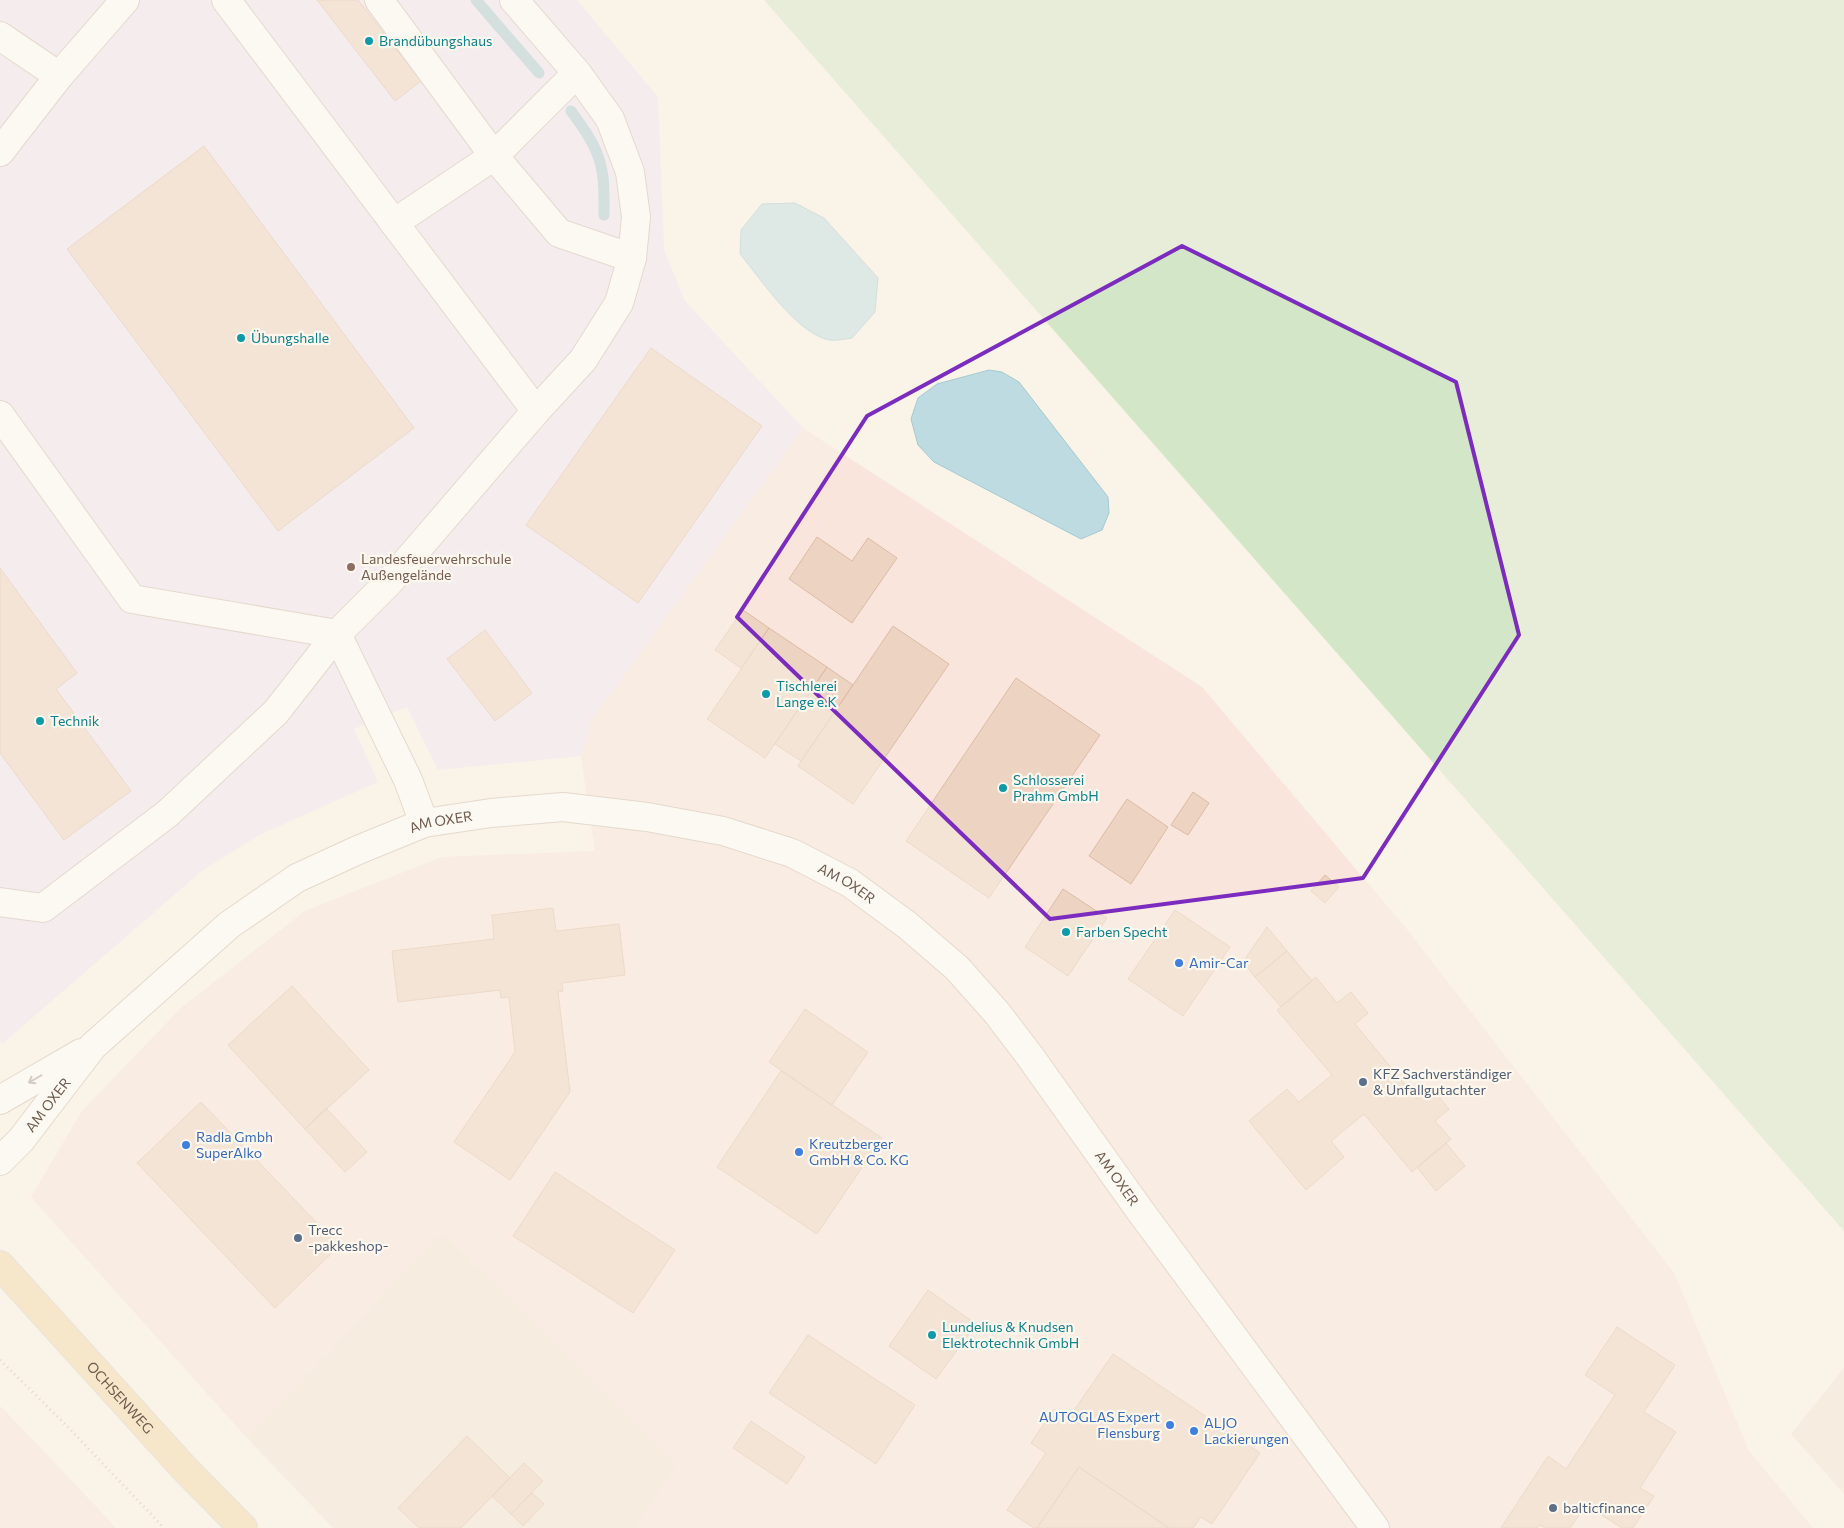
<svg xmlns="http://www.w3.org/2000/svg" width="1844" height="1528" font-family="Commissioner,sans-serif">
<rect width="100%" height="100%" fill="#faf3e7"/>
<path fill="#f1e5d6" d="M442 1231 677 1464 636 1528H333L247 1438Z
M1844 1368V1494L1791 1434Z"/>
<path fill="#f9e5dc" d="M803 428 1202 687 1405 927 1674 1273 1749 1451 1813 1528H636L677 1464 442 1231 247 1438 31 1197 82 1111 181 1008 305 911 442 857 595 851 581 756 591 721Z
M0 1406 55 1463 116 1528H0Z"/>
<path fill="#f0e4f6" d="M0 0H577L658 97 664 250 685 301 803 428 591 721 581 756 438 770 407 707 354 729 378 782 259 835 203 870 2 1044 0 1040Z"/>
<path fill="#d3e6c7" d="M764 0H1844V1231Z"/>
<path fill="#bddbe1" stroke="#a5cad2" d="M795 203 824 218 878 278 875 312 852 338C845 339 836 341 829 340 796 333 761 279 740 254L741 230 762 204Z
M989 370 1002 372 1019 382 1108 497 1109 513 1102 530 1081 539 934 462 918 445 911 419 918 398 937 384Z"/>
<g fill="none" stroke-linecap="round" stroke-linejoin="round">
<path stroke="#a5cad2" stroke-width="11" d="M476 0 539 73
M571 111C581 125 592 139 598 156 605 174 604 196 604 215"/>
</g>
<path fill="#ecd3c2" stroke="#ddbba4" d="M317 0H358L421 81 395 101Z
M204 146 414 428 278 531 67 249Z
M651 348 762 426 638 603 526 525Z
M817 537 852 561 868 538 897 558 852 623 789 579Z
M0 568 77 673 56 689 131 791 64 840 0 753Z
M743 610 769 628 741 668 715 650Z
M893 626 949 664 853 804 798 766Z
M769 628 827 667 765 758 707 719Z
M485 630 532 693 495 721 447 659Z
M827 667 853 685 801 761 775 744Z
M1016 678 1100 735 989 898 906 841Z
M1193 792 1209 803 1188 835 1171 825Z
M1127 799 1168 827 1131 884 1089 856Z
M1325 875 1339 887 1325 903 1311 891Z
M1063 889 1107 918 1068 976 1025 947Z
M553 908 556 931 619 924 625 975 562 983 563 991 558 992 570 1092 510 1180 454 1142 515 1052 509 997 501 998 500 990 398 1002 392 951 494 939 492 915Z
M1175 910 1230 947 1183 1016 1128 979Z
M1267 927 1287 951 1255 977 1243 962Z
M1287 951 1312 981 1281 1007 1255 977Z
M1316 977 1337 1003 1351 992 1368 1013 1355 1024 1417 1099 1431 1088 1449 1109 1435 1121 1451 1139 1412 1172 1364 1114 1331 1141 1344 1157 1306 1190 1249 1121 1287 1089 1299 1102 1332 1075 1277 1010Z
M292 986 369 1070 305 1129 228 1045Z
M805 1009 868 1052 832 1105 769 1062Z
M781 1071 882 1138 817 1234 717 1167Z
M201 1102 339 1246 275 1308 137 1163Z
M326 1108 367 1152 345 1172 305 1129Z
M1446 1143 1465 1166 1436 1191 1417 1167Z
M555 1172 675 1250 633 1313 513 1236Z
M928 1290 976 1324 936 1379 889 1346Z
M1617 1327 1675 1365 1644 1412 1676 1432 1640 1488 1654 1496 1633 1528H1622L1586 1505 1570 1528H1545L1540 1525 1537 1528H1501L1548 1456 1566 1469 1615 1395 1585 1375Z
M808 1335 915 1405 876 1464 769 1393Z
M1113 1354 1260 1453 1212 1524 1201 1517 1193 1528H1169L1079 1467 1037 1528H1034L1007 1510 1046 1453 1031 1443 1054 1409 1068 1419Z
M751 1421 805 1457 787 1484 733 1448Z
M467 1436 510 1478 461 1528H419L398 1508Z
M524 1463 543 1481 511 1514 492 1496Z
M1079 1467 1169 1528H1037Z
M532 1493 544 1504 523 1526 511 1514Z"/>
<g fill="none" stroke-linecap="round" stroke-linejoin="round">
<defs>
<g id="minor">
<path d="M379 0 494 156 559 233 632 258"/>
<path d="M514 0 577 73 610 119 630 172 636 217 632 258 619 303 583 360 536 411"/>
<path d="M0 36 59 76"/>
<path d="M0 152 59 76 125 0"/>
<path d="M394 223 494 156 577 73"/>
<path d="M0 415 132 599 337 634 389 582 536 411 226 0"/>
<path d="M0 902 43 908 167 814 276 712 337 634 408 780 424 823"/>
<path d="M0 1100 81 1053"/>
<path id="s1" d="M0 1161 21 1140 93 1046 229 925 297 878 358 850 424 823 491 813 563 807 647 817 723 831 792 853 850 883 907 925 957 968 997 1013 1029 1055 1141 1212 1375 1528"/>
</g>
<g id="major">
<path id="s2" d="M0 1265 184 1468 243 1528"/>
</g>
</defs>
<use href="#minor" stroke="#cbbbae" stroke-width="30"/>
<use href="#major" stroke="#d7d1cd" stroke-width="30"/>
<path stroke="#d1b7a5" stroke-width="3" stroke-dasharray="1 4" stroke-linecap="butt" d="M0 1360 66 1425 164 1528"/>
<use href="#minor" stroke="#fff" stroke-width="28"/>
<use href="#major" stroke="#f1d7a7" stroke-width="28"/>
</g>
<defs><path id="oneway-shaft" d="M-6 0H5M1.5-3L5.5 0L1.5 3" fill="none" stroke-width="1.6" stroke-linecap="round" stroke-linejoin="round" transform="scale(1.25)"/></defs>
<use stroke="#aa9d95" href="#oneway-shaft" transform="translate(35 1079) rotate(150)"/>
<path d="M0 0H1844V1528H0ZM1182 246 1456 382 1519 635 1363 878 1050 919 737 617 867 416Z" fill="#faf3e7" fill-opacity=".55" fill-rule="evenodd"/>
<path fill="none" stroke="#7b2cbf" stroke-width="4" stroke-linejoin="round" d="M1182 246 1456 382 1519 635 1363 878 1050 919 737 617 867 416Z"/>
<g fill="#0f9aa8" stroke="#fdf7ed" stroke-width="2">
<circle cx="369" cy="41" r="5"/>
<circle cx="241" cy="338" r="5"/>
<circle cx="766" cy="694" r="5"/>
<circle cx="40" cy="721" r="5"/>
<circle cx="1003" cy="788" r="5"/>
<circle cx="1066" cy="932" r="5"/>
<circle cx="932" cy="1335" r="5"/>
</g>
<circle fill="#8d6e63" stroke="#fdf7ed" stroke-width="2" cx="351" cy="567" r="5"/>
<g fill="#3f7fe0" stroke="#fdf7ed" stroke-width="2">
<circle cx="1179" cy="963" r="5"/>
<circle cx="186" cy="1145" r="5"/>
<circle cx="799" cy="1152" r="5"/>
<circle cx="1170" cy="1425" r="5"/>
<circle cx="1194" cy="1431" r="5"/>
</g>
<g fill="#5c6f8a" stroke="#fdf7ed" stroke-width="2">
<circle cx="1363" cy="1082" r="5"/>
<circle cx="298" cy="1238" r="5"/>
<circle cx="1553" cy="1508" r="5"/>
</g>
<g text-anchor="middle" stroke-width="4.5" stroke-linejoin="round" paint-order="stroke">
<g font-size="14" fill="#0d838f" stroke="#fdf7ed" text-anchor="start">
<text x="379" y="46">Brandübungshaus</text>
<text x="251" y="343">Übungshalle</text>
<text x="776" y="691">Tischlerei<tspan x="776" dy="16">Lange e.K</tspan></text>
<text x="50" y="726">Technik</text>
<text x="1013" y="785">Schlosserei<tspan x="1013" dy="16">Prahm GmbH</tspan></text>
<text x="1076" y="937">Farben Specht</text>
<text x="942" y="1332">Lundelius &amp; Knudsen<tspan x="942" dy="16">Elektrotechnik GmbH</tspan></text>
</g>
<g font-size="14" fill="#785e54" stroke="#fdf7ed" text-anchor="start">
<text x="361" y="564">Landesfeuerwehrschule<tspan x="361" dy="16">Außengelände</tspan></text>
</g>
<g font-size="14" fill="#715b4e" stroke="#fdf7ed">
<text dy="5" stroke="none"><textPath href="#s1" startOffset="568">AM OXER</textPath></text>
<text dy="5" stroke="none"><textPath href="#s1" startOffset="988">AM OXER</textPath></text>
<text dy="5" stroke="none"><textPath href="#s1" startOffset="74">AM OXER</textPath></text>
<text dy="5" stroke="none"><textPath href="#s1" startOffset="1392">AM OXER</textPath></text>
<text dy="5" stroke="none"><textPath href="#s2" startOffset="179">OCHSENWEG</textPath></text>
</g>
<g font-size="14" fill="#366cbe" stroke="#fdf7ed" text-anchor="start">
<text x="1189" y="968">Amir-Car</text>
<text x="196" y="1142">Radla Gmbh<tspan x="196" dy="16">SuperAlko</tspan></text>
<text x="809" y="1149">Kreutzberger<tspan x="809" dy="16">GmbH &amp; Co. KG</tspan></text>
<text x="1160" y="1422" text-anchor="end">AUTOGLAS Expert<tspan x="1160" dy="16">Flensburg</tspan></text>
<text x="1204" y="1428">ALJO<tspan x="1204" dy="16">Lackierungen</tspan></text>
</g>
<g font-size="14" fill="#4e5e75" stroke="#fdf7ed" text-anchor="start">
<text x="1373" y="1079">KFZ Sachverständiger<tspan x="1373" dy="16">&amp; Unfallgutachter</tspan></text>
<text x="308" y="1235">Trecc<tspan x="308" dy="16">-pakkeshop-</tspan></text>
<text x="1563" y="1513">balticfinance</text>
</g>
</g>
</svg>
